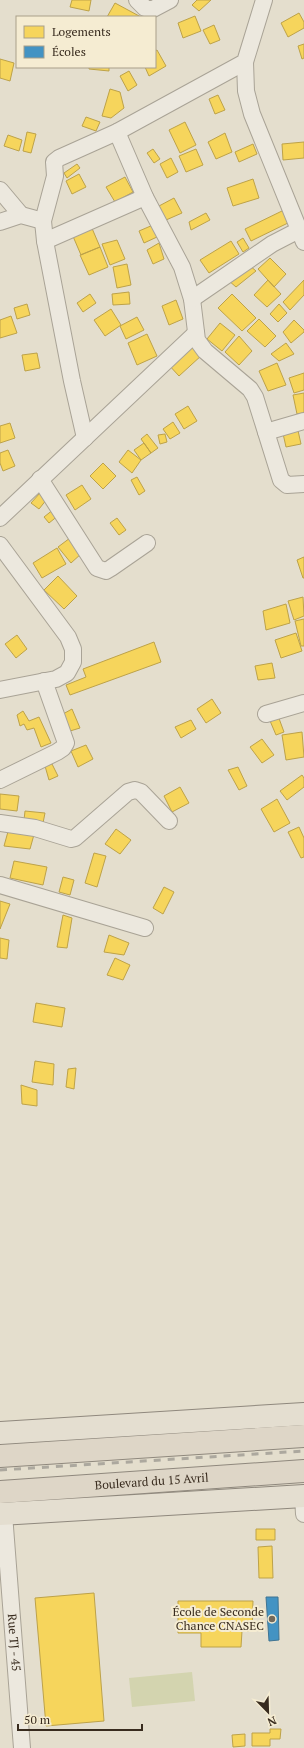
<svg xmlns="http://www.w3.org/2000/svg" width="304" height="1748" font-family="'PT Serif',serif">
<rect width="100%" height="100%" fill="#e4decd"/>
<path fill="#d3d4af" d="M192 1672 195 1701 132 1707 129 1678Z"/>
<path fill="#f6d55c" stroke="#bda249" d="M72 0H91L89 11 70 7Z
M197 0H211L199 11 192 5Z
M115 3 141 17H107Z
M299 13 304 22V28L288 37 281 23Z
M195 16 201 31 183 38 178 23Z
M214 25 220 40 210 44 203 30Z
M304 44V58L302 59 298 46Z
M157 50 166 66 149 76 145 67H155V51Z
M0 59 14 63 10 81 0 78Z
M89 67H109V71L89 69Z
M129 71 137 85 128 91 120 76Z
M110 89 120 92 124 108 111 118 102 116Z
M218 95 225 110 215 114 209 99Z
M86 117 100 122 96 131 82 126Z
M185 122 196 145 180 153 169 130Z
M27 132 36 134 31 153 23 151Z
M225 133 232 152 216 159 208 142Z
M8 135 22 140 19 151 4 146Z
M304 142V158L283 160 282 144Z
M253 144 257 154 239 162 235 152Z
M153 149 160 159 154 163 147 153Z
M196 149 203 165 186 172 179 156Z
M171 158 178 172 167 178 160 164Z
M77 164 80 168 67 178 64 173Z
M79 174 86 187 72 194 66 181Z
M125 177 133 192 115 202 106 187Z
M253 179 259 198 233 206 227 188Z
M174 198 182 213 166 220 159 206Z
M284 210 290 222 251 241 245 229Z
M206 213 210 220 191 230 189 222Z
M153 225 157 237 144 243 139 231Z
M91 226 100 247 81 255 72 234Z
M243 238 249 248 243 252 237 242Z
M117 240 125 259 110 265 102 244Z
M231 241 239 254 209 273 200 260Z
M159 243 164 259 153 264 147 250Z
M100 247 108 267 89 275 80 255Z
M270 258 286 274 274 287 258 269Z
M127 264 131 285 117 288 113 267Z
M249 265 256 271 236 287 228 280Z
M268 280 281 294 267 307 254 295Z
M304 280V295L290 310 283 302Z
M129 292 130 304 113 305 112 294Z
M90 294 96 303 83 312 77 303Z
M232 294 256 318 242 331 218 308Z
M176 300 183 319 169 325 162 306Z
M27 304 30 315 17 319 14 308Z
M279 304 287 313 278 322 270 314Z
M111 309 121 325 105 336 94 320Z
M11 316 17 333 0 338V320Z
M137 317 144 330 126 339 120 326Z
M259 319 276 336 265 347 247 331Z
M294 320 304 330V332L291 343 283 332Z
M220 323 235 335 222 351 207 339Z
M147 334 157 356 137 365 128 343Z
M239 336 252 351 239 365 225 352Z
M191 342 202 355 179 376 167 363Z
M286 343 294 354 279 361 271 354Z
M37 353 40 368 25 371 22 355Z
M277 363 286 385 268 391 259 371Z
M304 373V390L294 393 289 378Z
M304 393V413L297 414 293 395Z
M188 406 197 421 184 429 175 414Z
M173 422 180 433 170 439 163 429Z
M10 423 15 438 0 443V426Z
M297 426 301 444 286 447 282 429Z
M147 434 158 448 151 453 141 439Z
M165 434 167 442 160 444 158 435Z
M144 443 151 453 141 460 134 450Z
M8 450 15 466 3 471 0 463V453Z
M128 450 141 460 132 473 119 462Z
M103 463 116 476 103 489 90 476Z
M137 477 145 491 139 495 131 480Z
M82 485 91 499 75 510 66 495Z
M40 493 47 499 39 509 31 503Z
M54 509 59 515 49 523 44 517Z
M117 518 126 530 119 535 110 523Z
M70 538 82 553 71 563 58 547Z
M57 548 66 564 42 578 33 563Z
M304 557V578H303L297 560Z
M58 576 77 596 64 609 44 590Z
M303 597 304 616 294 620 288 601Z
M286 604 290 623 266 630 263 611Z
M304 619V646H301L295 621Z
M296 633 302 651 281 658 275 640Z
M17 635 27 649 16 658 5 644Z
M154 642 161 662 70 695 66 685 86 677 83 669Z
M272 663 275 678 258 680 255 666Z
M212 699 221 713 206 723 197 709Z
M72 709 80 728 70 731 63 714Z
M23 711 29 721 39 717 51 743 41 747 34 728 27 730 24 724 20 726 17 715Z
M277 713 284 732 276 735 268 716Z
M191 720 196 729 181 738 175 727Z
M302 732 304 757 286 760 282 735Z
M262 739 274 755 262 763 250 747Z
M86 745 93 759 78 767 71 751Z
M52 764 58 776 49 780 45 766Z
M238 767 247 786 239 790 228 770Z
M302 775 304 778V787L287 800 280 791Z
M180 787 189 803 172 812 164 796Z
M0 794 19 796 17 811 0 809Z
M277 799 290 823 274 832 261 809Z
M25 811 45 813 43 823 24 820Z
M299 827 304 838V857L301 858 288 832Z
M9 828 35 831 30 849 4 846Z
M116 829 131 840 120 854 105 844Z
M94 853 106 856 97 887 85 883Z
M14 861 47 867 43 885 10 878Z
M63 877 74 880 70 895 59 892Z
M164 887 174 892 163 914 153 908Z
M0 901 10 904 0 929Z
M63 915 72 918 67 948 57 947Z
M109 935 129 943 124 955 104 952Z
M0 938 9 940 7 959 0 958Z
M115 958 130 965 123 980 107 975Z
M36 1003 65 1008 62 1027 33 1022Z
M35 1061 54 1064 53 1085 32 1082Z
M76 1068 74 1089 66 1087 68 1069Z
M21 1085 37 1090V1106L22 1104Z
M256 1529H275V1540H256Z
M272 1546 273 1578H259L258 1547Z
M94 1593 104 1721 46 1726 35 1598Z
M178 1601H253L252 1631H242L241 1647H201V1633H178Z
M270 1729H281L280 1739H270V1746H252V1733H270Z
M245 1734V1746L233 1747 232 1735Z"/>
<path fill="#4393c3" stroke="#407492" d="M266 1597H278L279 1640 269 1641Z"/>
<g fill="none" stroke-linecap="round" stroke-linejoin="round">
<defs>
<g id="minor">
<path d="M137 0 145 8 153 9 170 0"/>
<path d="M245 62 246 91 252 114 304 242"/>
<path d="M117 132 145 197 182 267 192 299 197 340 205 351 250 389 255 397 281 480 287 485 304 484"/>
<path d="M0 190 21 215"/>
<path d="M0 222 21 215 43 221"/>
<path d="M45 241 145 197"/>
<path d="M192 299 272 244 299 230"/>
<path d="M266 432 304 421"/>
<path d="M85 438 72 381 45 241 43 221 55 176 54 162 59 158 117 132 245 62 264 0"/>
<path d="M40 479 97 568 106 571 111 568 147 543"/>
<path d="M0 518 196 333"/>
<path d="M0 545 68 637 73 649V662L67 673 56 679 0 690"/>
<path d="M266 714 304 703"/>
<path d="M0 780 57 752 63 748 66 743 44 681"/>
<path d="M0 823 35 828 71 839 75 838 128 792 135 790 141 792 169 821"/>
<path d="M0 885 145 928"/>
<path d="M303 1496 304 1514"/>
<path id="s1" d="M4 1514 22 1748"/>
</g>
<path id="primary" d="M0 1433 304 1414
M0 1514 304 1496"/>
<g id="trunk">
<path d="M0 1456 304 1436"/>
<path id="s2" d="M0 1492 304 1471"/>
</g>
</defs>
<use href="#minor" stroke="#a9a396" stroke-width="18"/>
<use href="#primary" stroke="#8f887d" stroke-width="24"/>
<use href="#trunk" stroke="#8f887d" stroke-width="24"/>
<use href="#minor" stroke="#ece8de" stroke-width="16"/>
<use href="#primary" stroke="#e4ded0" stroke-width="22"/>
<use href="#trunk" stroke="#ded6c7" stroke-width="22"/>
<path stroke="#aca89e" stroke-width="3" stroke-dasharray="7 7" stroke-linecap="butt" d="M0 1470 304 1451"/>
</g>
<circle fill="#746a5b" stroke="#f5ecd2" stroke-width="1.5" cx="272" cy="1619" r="4"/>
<g text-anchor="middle" stroke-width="4" stroke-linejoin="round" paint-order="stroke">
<g font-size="12" fill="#382b1e" stroke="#f5ecd2">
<text dy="4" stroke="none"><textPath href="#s2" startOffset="152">Boulevard du 15 Avril</textPath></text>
<text dy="4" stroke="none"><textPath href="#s1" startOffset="129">Rue TJ - 45</textPath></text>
</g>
<g font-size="12" fill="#382b1e" stroke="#f5ecd2" text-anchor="end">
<text x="264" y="1616">École de Seconde<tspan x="264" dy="14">Chance CNASEC</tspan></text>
</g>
</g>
<rect x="16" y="16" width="140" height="52" fill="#f5ecd2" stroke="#a99f8a"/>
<rect x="24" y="26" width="20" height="12" fill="#f6d55c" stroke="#a99f8a"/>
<text x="52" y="36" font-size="12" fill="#382b1e">Logements</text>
<rect x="24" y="46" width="20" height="12" fill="#4393c3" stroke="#a99f8a"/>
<text x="52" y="56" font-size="12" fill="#382b1e">Écoles</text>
<g transform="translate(268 1712) rotate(157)" stroke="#f5ecd2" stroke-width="3" paint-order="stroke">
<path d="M0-3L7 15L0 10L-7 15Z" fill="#382b1e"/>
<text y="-6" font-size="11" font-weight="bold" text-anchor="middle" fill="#382b1e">N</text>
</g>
<path d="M18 1724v6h124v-6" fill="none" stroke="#382b1e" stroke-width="2"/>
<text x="24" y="1724" font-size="12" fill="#382b1e" stroke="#f5ecd2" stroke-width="3" paint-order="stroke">50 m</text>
</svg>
